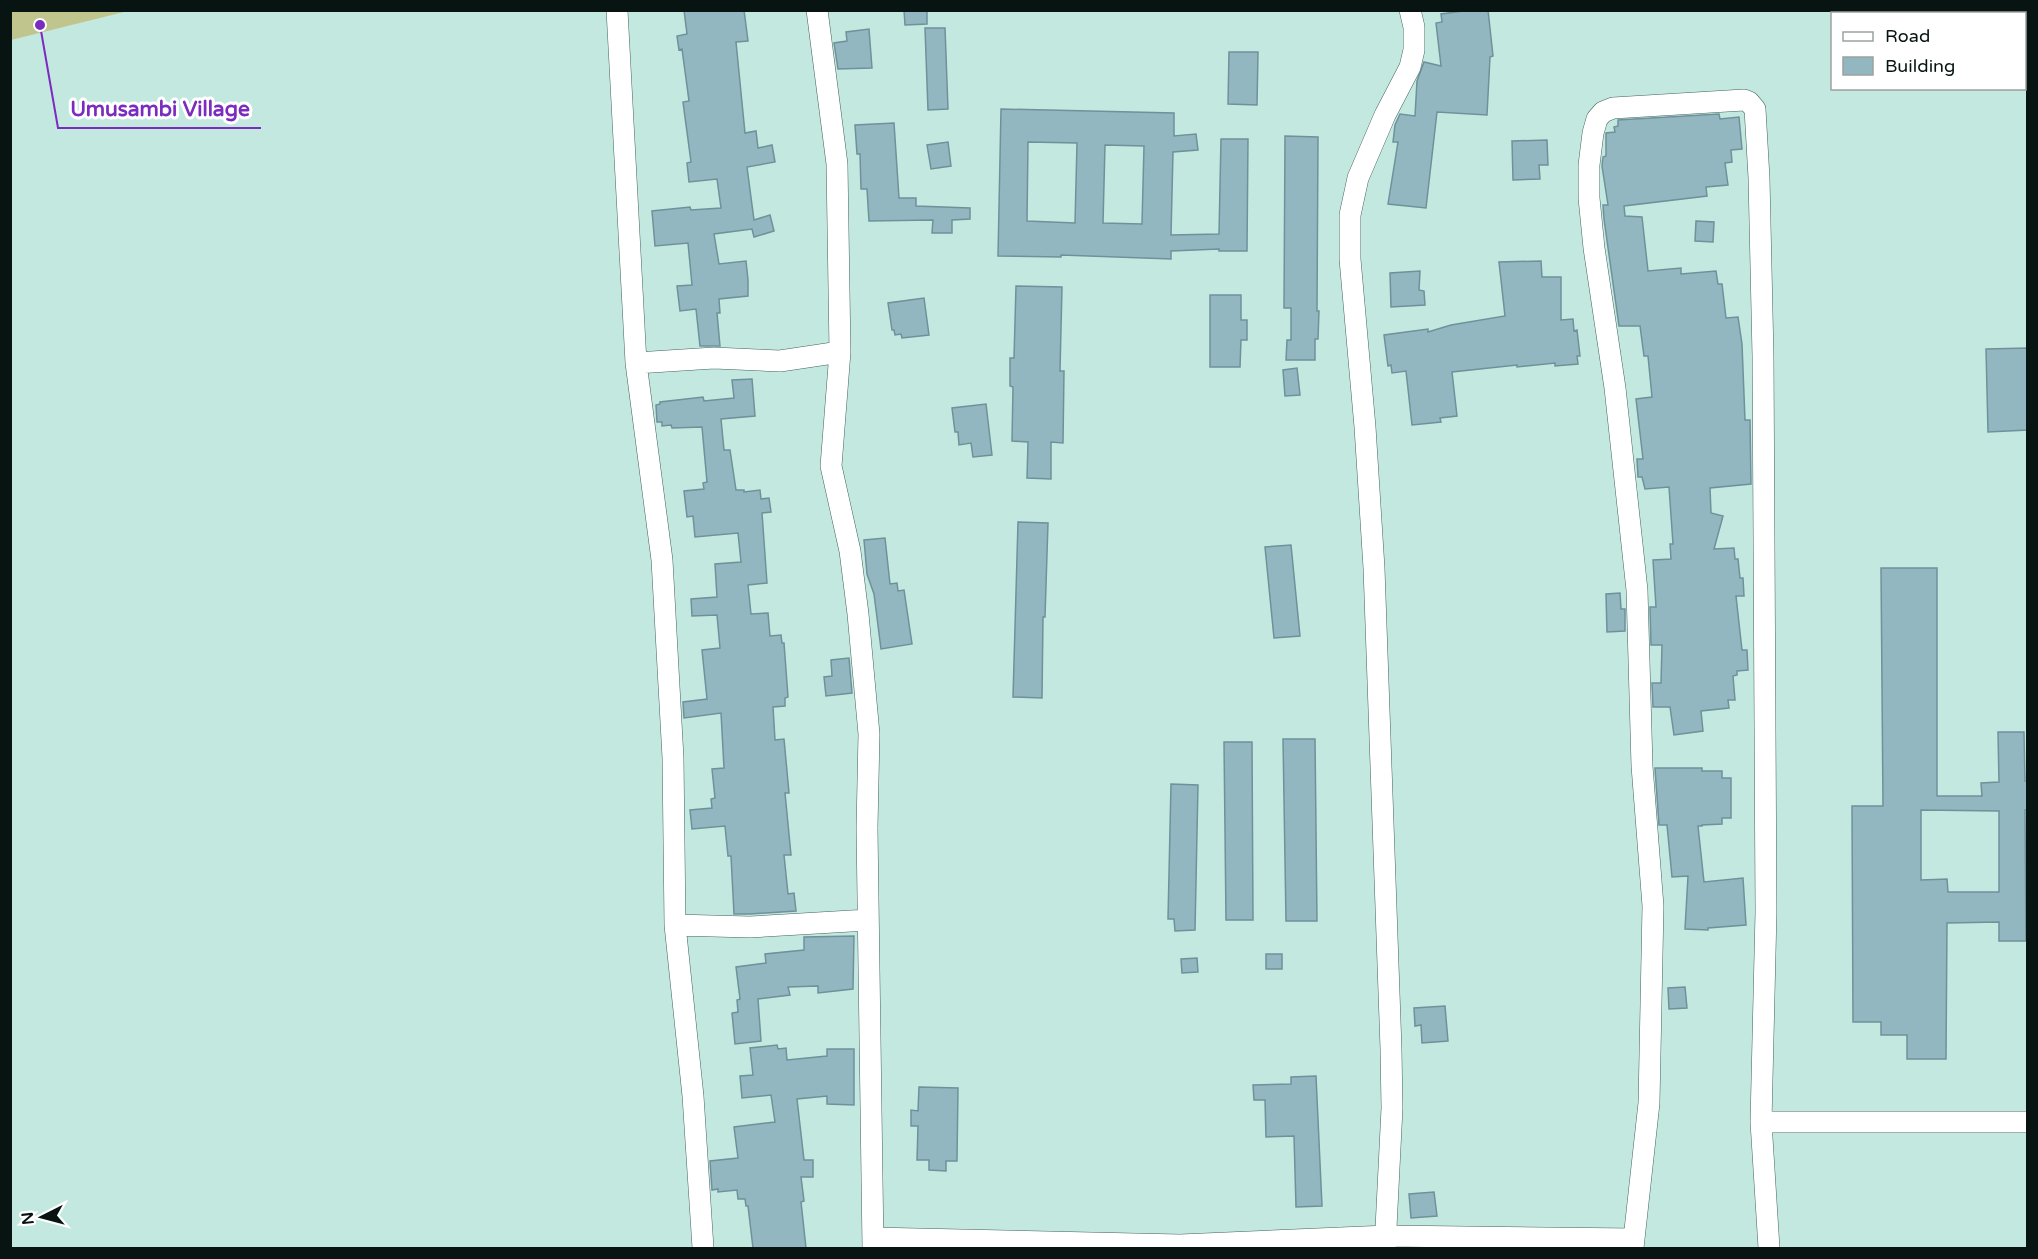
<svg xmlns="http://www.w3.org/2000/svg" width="2038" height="1259" viewBox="0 0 2038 1259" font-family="'Varela Round',sans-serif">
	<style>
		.green { fill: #c0c58d }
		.building { fill: #93b7c0; stroke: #6f919a; stroke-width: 1.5; fill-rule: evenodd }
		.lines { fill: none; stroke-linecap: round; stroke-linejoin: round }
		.street-casing { stroke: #42635d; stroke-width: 22 }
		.street { stroke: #fff; stroke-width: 21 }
		.leader { fill: none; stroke: #7b2cbf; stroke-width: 2 }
		.callout-dot { fill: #7b2cbf; stroke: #fff; stroke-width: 2 }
		.callout-label { font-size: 21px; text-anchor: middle; font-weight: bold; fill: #7b2cbf; stroke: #fff; stroke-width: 6; stroke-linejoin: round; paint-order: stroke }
	</style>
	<rect width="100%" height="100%" fill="#c3e8e0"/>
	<path class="green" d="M11,10H128V11L11,40Z"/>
	<path class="building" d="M684,10H744L748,41L736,42L745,133L756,131L758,148L772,145L775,162L747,167L754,220L770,215L774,231L754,237L752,229L714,234L719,264L746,261L748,280V296L719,299L720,313H717L720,346H700L696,309L680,311L677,286L692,285L688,243L655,246L652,211L690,207L691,210L721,208L717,179L689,182L687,163L691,162L683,102L689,101L682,49L679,50L677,36L687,34Z
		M904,10H927V24L905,25Z
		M1471,10H1488L1493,56L1490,57L1487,115L1437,112L1426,208L1388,204L1398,142H1393L1395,125L1400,114L1415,116L1417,81L1424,62L1441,66L1436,23L1442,22L1441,14Z
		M925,28H945L948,109L928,110Z
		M869,29L872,68L838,69L834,43L847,41L846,32Z
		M1229,52H1258L1257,105L1228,104Z
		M1001,109L1174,113V136L1196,134L1198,150L1173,152L1171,235L1219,234L1221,139H1248L1247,251H1219V249L1171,251V259L1061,255V257L998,256ZM1028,142L1077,143L1075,223L1027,221ZM1105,145L1144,146L1142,224L1103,223Z
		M1719,114L1720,119L1739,117L1742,149L1731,150L1732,162L1725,163L1728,185L1706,187L1707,196L1624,206L1625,216L1642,217L1648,271L1681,268V274L1716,271L1718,284H1722L1726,318L1738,317L1742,344L1745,420H1750L1751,484L1710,488L1711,513L1723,516L1714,549L1734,548L1735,559H1738L1740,578H1743L1744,596H1736L1742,650H1747L1748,670L1737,671V675L1733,676L1735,700H1728L1729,708L1701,711L1703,731L1674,735L1670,707H1653L1652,683H1661L1662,645H1651L1650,607H1656L1653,560L1671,559L1670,544H1673L1669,487L1645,489L1642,477H1638L1637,459H1643L1636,399L1652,397L1648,356H1644L1640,326H1619L1604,219L1603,205H1608L1602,166L1603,157L1606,156V133L1615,132L1614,127L1618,126V120Z
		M894,123L899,198H916V206L970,208V219L952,220V233H932L933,220L869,221L867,189H861L860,154H857L855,125Z
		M1285,136L1318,137L1317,311H1319L1318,339H1315V360H1286L1287,340H1291V308H1284Z
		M1547,140L1548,165H1539L1540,179L1513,180L1512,141Z
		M948,142L951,166L931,169L927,145Z
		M1696,221L1714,222L1713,242L1695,241Z
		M1541,261L1542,277H1561V320L1573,319L1574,331L1577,330L1580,356H1577L1578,364L1555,366V363L1517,367V365L1452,372L1457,416L1440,418L1441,422L1412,425L1406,371L1392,373L1391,365L1388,366L1384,335L1428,329V332L1451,325L1505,316L1499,262Z
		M1420,271L1419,290L1424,291L1425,305L1391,307L1390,273Z
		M1016,286L1062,287L1060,371H1064L1063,443L1051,442V479L1027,478L1028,442L1012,441L1013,387L1010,386V358H1014Z
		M1210,295H1241V320H1247V340H1241L1240,367H1210Z
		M924,298L929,335L902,338L901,334L895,335L894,330H892L888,303Z
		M2028,348V430L1988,432L1986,349Z
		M1297,368L1300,395L1285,396L1283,370Z
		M752,379L755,416L721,419L724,450H730L736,490H744V492L760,490L761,499L769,498L771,512L762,513L767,583L748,585L751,614L768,613L770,636L781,635L782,643H784L788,697L785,698V706L773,707L775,740L784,739L789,793H785L791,855H784L788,894L794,893L796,911L750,914H734L731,856H728L725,826L692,829L690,810L712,808L711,799L715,798L712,769L724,768L721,713L684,718L683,702L707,699L702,650L720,648L717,615L692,616L691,599L717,597L715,564L741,562L738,533L695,537L693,516L687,517L684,491L704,489L703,483L707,482L702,427L672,428L671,425L662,426V422H657L656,405L660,404V402L703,397L704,401L734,398L732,380Z
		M986,404L992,455L973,457L971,443L959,445L958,432H955L952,408Z
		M1018,522L1048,523L1045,617H1043L1042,698L1013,697Z
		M885,538L890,584L897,583L898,591L904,590L912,644L881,649L874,594L867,574L864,540Z
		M1291,545L1300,636L1274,638L1265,547Z
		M1881,568H1937V796H1982L1981,783L1999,782L1998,732H2024L2025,781H2028V810H2025L2026,941H1999V922L1947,923L1946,1059H1907V1035H1881V1022H1853L1852,806H1883ZM1921,810L1999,811V892H1948L1947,879L1921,880Z
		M1620,593L1621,609H1625V631L1607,632L1606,594Z
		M849,658L852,693L826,696L824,677L832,676L831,660Z
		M1283,739H1315L1317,921H1286Z
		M1224,742H1252L1253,920H1226Z
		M1655,768H1702V771H1722V778H1731V818H1722V824L1702,825V826H1698L1704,882L1743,878L1746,925L1708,928V930L1685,929L1688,876L1672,877L1667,825H1659Z
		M1171,784L1198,785L1195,930L1175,931L1174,919H1168Z
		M854,936L853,989L818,993V986L788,987L790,995L758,999L761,1041L735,1044L732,1013L738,1012L737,1000L740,999L736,967L766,963L765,954L804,950V937Z
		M1266,954H1282V969H1266Z
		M1197,958L1198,972L1182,973L1181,959Z
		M1685,987L1687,1008L1669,1009L1668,988Z
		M1445,1006L1448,1041L1422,1043L1421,1025L1415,1026L1414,1008Z
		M777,1045L778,1049L786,1048L787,1060L827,1056V1049H854V1105L827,1104V1096L797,1099L804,1160H813V1177H801L804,1201L801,1202L806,1248H753L748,1206H746L745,1199H738L737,1190L718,1192V1189L712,1190L710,1161L738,1158L734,1127L775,1122L771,1095L742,1098L740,1076L753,1075L750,1048Z
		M1316,1076L1322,1206L1296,1207L1294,1136L1266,1137L1265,1100H1254L1253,1085L1291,1084V1077Z
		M919,1087L958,1088L957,1161H946V1171L929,1170V1160H917L918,1126H911V1110L918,1111Z
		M1434,1192L1437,1216L1411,1218L1409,1194Z"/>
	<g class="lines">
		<defs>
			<path id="street" d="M617,10L636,363L662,560L673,758L675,925L693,1096L703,1248
				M817,10L837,164L840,352L831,466L850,551L858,614L869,734L867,828L873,1248
				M636,363L714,358L780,361L840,352
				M675,925L750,927L868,920
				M1761,1122H2028
				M873,1238L1180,1245L1387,1236L1634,1239
				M1385,1248L1392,1108L1391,1049L1374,568L1365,427L1350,259V215L1358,178L1385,115L1410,67L1414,50V27L1410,10
				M1633,1248L1649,1103L1653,906L1642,766L1637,590L1615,388L1594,248L1589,198V165L1593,133L1597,119L1603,112L1613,108L1744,100L1749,102L1755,109L1759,178L1763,356L1766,912L1761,1122L1769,1248"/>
		</defs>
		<use href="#street" class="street-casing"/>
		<use href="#street" class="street"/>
	</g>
	<path class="leader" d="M40 25L58 128H261"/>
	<circle class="callout-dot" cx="40" cy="25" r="6"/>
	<g class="callout-label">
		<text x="160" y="116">Umusambi Village</text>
	</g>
	<rect width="2038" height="1259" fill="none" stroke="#071412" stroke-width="24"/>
	<rect x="1831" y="12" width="195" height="78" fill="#ffffff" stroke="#9ca1a0" stroke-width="1.5"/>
	<rect x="1843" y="32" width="30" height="9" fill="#ffffff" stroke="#9ca1a0" stroke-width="1.5"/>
	<text x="1885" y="42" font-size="18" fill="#071412">Road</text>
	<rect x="1843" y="57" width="30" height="18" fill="#93b7c0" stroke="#9ca1a0" stroke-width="1.5"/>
	<text x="1885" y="72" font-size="18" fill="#071412">Building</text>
	<g transform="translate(42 1217) rotate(264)" stroke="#ffffff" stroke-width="4.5" paint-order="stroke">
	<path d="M0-4.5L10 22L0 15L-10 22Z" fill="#071412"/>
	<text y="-9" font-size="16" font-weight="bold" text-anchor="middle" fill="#071412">N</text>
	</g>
</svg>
